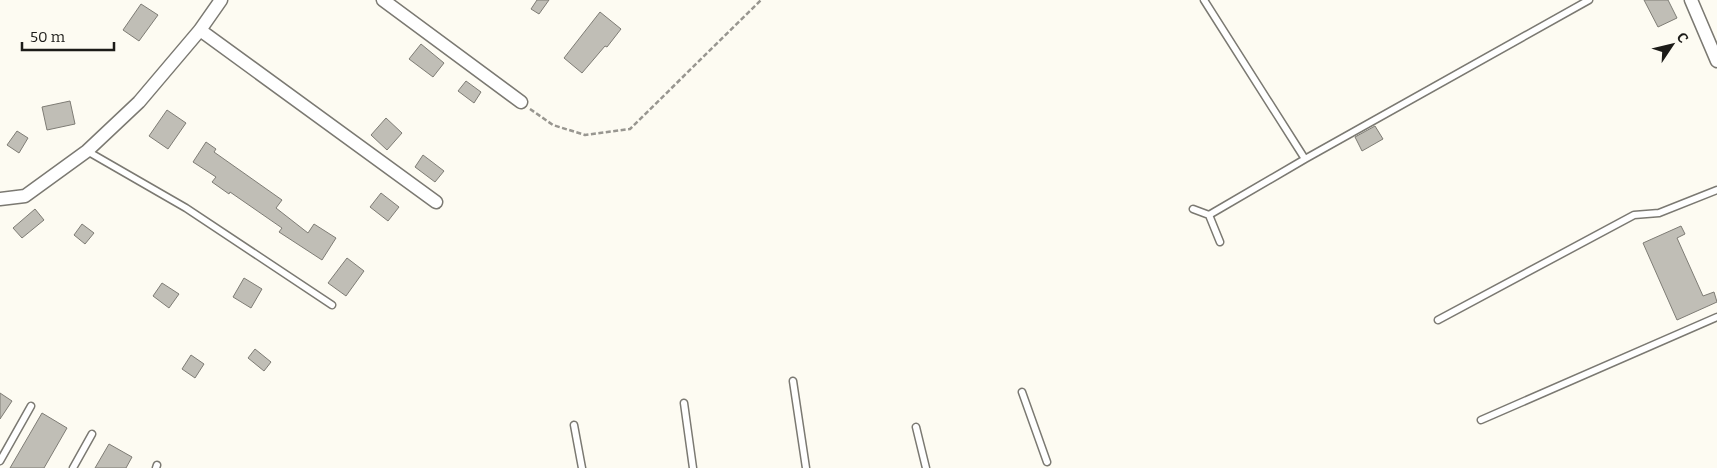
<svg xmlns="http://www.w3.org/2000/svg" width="1717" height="468" viewBox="0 0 1717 468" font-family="Bitter,serif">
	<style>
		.building { fill: #c0beb6; stroke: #7e7c75 }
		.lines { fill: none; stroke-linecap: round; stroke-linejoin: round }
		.service-casing { stroke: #7b7972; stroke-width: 9 }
		.minor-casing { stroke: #7b7972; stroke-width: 15 }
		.path { stroke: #989690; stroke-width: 2.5; stroke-dasharray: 5 2.5; stroke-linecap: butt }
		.service { stroke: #fff; stroke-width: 6 }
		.minor { stroke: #fff; stroke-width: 12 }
	</style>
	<rect width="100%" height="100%" fill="#fdfbf2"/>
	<path class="building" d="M537,0H549L539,14L531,9Z
		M1644,0H1668L1677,18L1658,27Z
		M141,4L158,15L139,41L123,30Z
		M600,12L621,29L607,47L605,46L582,73L564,58Z
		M421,44L444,63L433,77L409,59Z
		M466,81L481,92L474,103L458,91Z
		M70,101L75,124L47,130L42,107Z
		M167,110L186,123L168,149L149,136Z
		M386,118L402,133L387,150L371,135Z
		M1375,126L1383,139L1362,151L1355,137Z
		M17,131L28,138L19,153L7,145Z
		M206,142L216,149L214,152L282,200L276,208L308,233L314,224L336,238L322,260L279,232L282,228L230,192L229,194L212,182L216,177L193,162Z
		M423,155L444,171L435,182L415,167Z
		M381,193L399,207L388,221L370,207Z
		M35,209L44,220L22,238L13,228Z
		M82,224L94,233L85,244L74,235Z
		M1681,226L1685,234L1677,238L1703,296L1714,292L1717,302L1677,320L1643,243Z
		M347,258L364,271L346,296L328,283Z
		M244,278L262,289L251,308L233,297Z
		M162,283L179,294L169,308L153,296Z
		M255,349L271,362L264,371L248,358Z
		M191,355L204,364L195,378L182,369Z
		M0,393L12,401L0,419Z
		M42,413L67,428L44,468H10Z
		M109,444L132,457L126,468H95Z"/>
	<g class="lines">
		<defs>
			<path id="service" d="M1204,0L1305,159L1589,0
				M87,151L186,208L332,305
				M1193,209L1209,215L1220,242
				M1209,215L1305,159
				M1438,320L1634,215L1659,213L1717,190
				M793,381L806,468
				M1022,392L1047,462
				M684,403L693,468
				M1481,420L1717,317
				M574,425L582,468
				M916,427L926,468
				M0,461L31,406
				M73,468L92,434
				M156,468L157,465"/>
			<path id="minor" d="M383,0L521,102
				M1691,0L1717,61
				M200,30L436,202
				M0,199L25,196L87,151L139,102L200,30L221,0"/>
		</defs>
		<use href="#service" class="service-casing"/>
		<use href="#minor" class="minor-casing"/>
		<path class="path" d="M530,109L553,125L585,135L630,129L761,0"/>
		<use href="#service" class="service"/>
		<use href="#minor" class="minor"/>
	</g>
	<g transform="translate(1672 45) rotate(55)" stroke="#fdfbf2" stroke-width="4" paint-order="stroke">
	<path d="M0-4L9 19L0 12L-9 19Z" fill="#1c1b18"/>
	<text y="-8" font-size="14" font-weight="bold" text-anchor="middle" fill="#1c1b18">С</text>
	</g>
	<path d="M22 42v8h92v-8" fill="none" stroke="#1c1b18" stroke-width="2.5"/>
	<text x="30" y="42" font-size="15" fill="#1c1b18" stroke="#fdfbf2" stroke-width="4" paint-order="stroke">50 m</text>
</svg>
